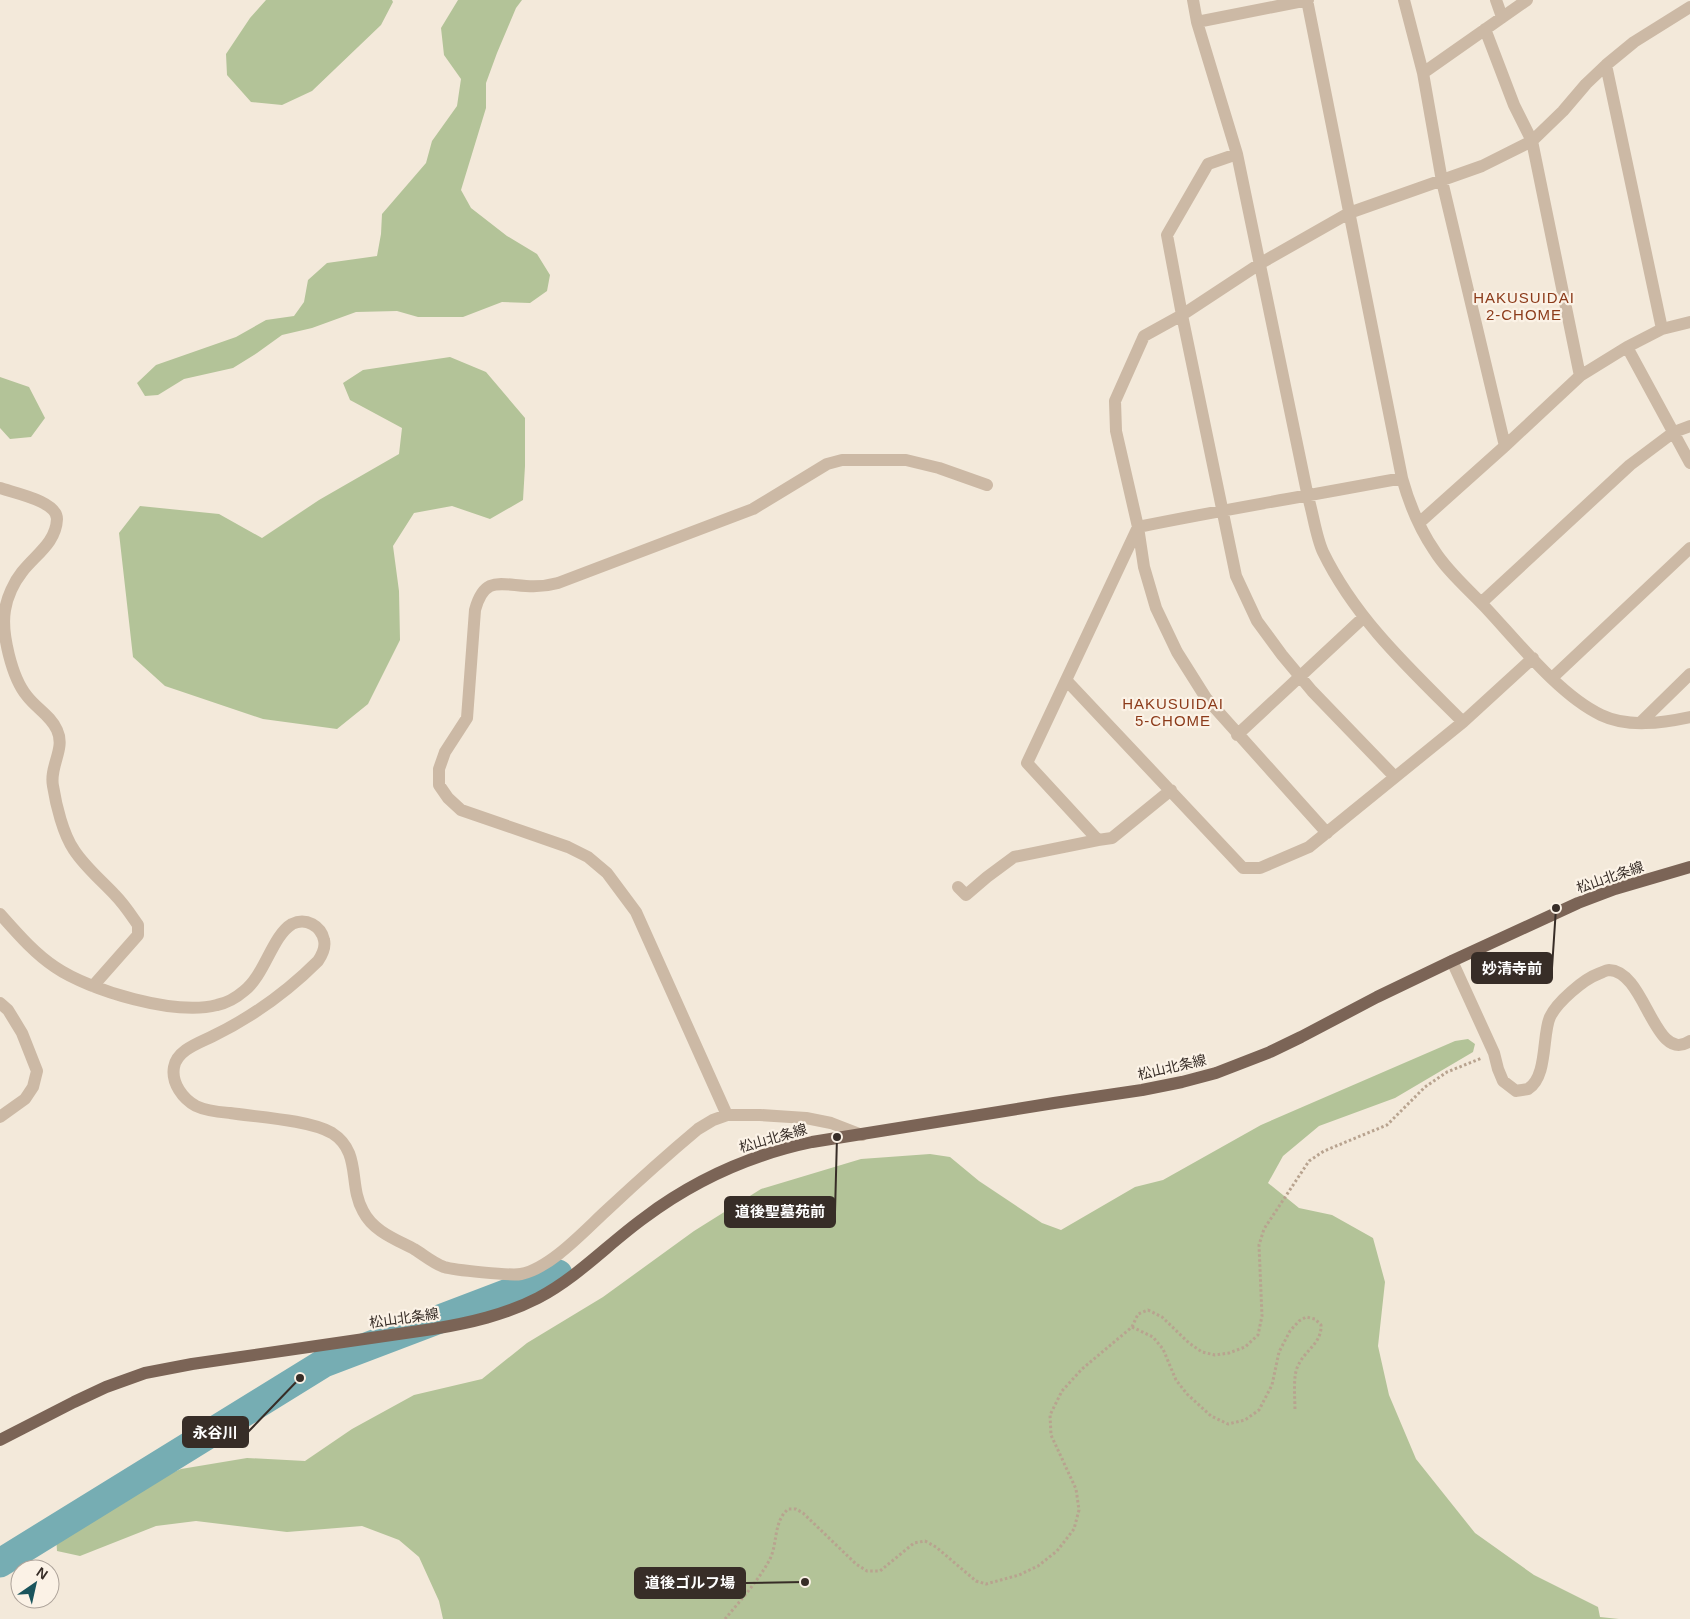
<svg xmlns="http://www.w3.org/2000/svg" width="1690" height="1619" viewBox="0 0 1690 1619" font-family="Helvetica,'Noto Sans JP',sans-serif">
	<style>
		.green { fill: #b3c398 }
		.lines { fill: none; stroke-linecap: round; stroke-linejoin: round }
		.river { stroke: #76adb3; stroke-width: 29 }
		.path { stroke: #b8a38f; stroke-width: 3; stroke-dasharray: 2.5 2.5; stroke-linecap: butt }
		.minor { stroke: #ccb9a5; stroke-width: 12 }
		.major { stroke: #7b6456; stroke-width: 12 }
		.labels { text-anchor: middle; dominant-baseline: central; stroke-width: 4.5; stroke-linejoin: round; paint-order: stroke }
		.street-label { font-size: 14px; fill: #372d27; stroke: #fbf2e6 }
		.neighbourhood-label { font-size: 15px; letter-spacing: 1px; fill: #8c3b1a; stroke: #fbf2e6 }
		.leader { fill: none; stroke: #372d27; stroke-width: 2 }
		.callout-dot { fill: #372d27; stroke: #fbf2e6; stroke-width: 2 }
		.callout { fill: #372d27; stroke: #372d27; stroke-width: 2 }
		.callout-label { font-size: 15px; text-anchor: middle; font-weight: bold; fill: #fff }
	</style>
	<rect width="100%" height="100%" fill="#f3e9da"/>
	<path class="green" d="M266,0H392L393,2L381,25L312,91L282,105L251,102L227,75L226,54L250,18Z
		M458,0H522L516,8L497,53L486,83V108L461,190L471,208L507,236L537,254L550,275L547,291L530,303L502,302L463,317H418L397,311L356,312L312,328L282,335L257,353L233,368L184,379L158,395L145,396L137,383L156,365L236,337L266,320L294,316L304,302L308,280L327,263L377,256L381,234L382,214L426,163L432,141L457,106L461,79L444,55L441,28Z
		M450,357L486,372L525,418V466L523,500L490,519L452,506L414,513L393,546L399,591L400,640L368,704L337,729L263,719L165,686L133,657L119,533L140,506L219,514L262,538L319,500L399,454L402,428L350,400L343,383L363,370Z
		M0,377L29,387L45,418L31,437L10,439L0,428Z
		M1468,1039L1475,1044L1473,1052L1395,1098L1319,1126L1283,1156L1268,1183L1299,1208L1332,1215L1373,1238L1385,1282L1378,1346L1389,1395L1416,1459L1475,1533L1534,1575L1598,1607L1600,1617L1619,1619H443L439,1601L419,1557L399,1540L362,1526L287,1532L196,1521L156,1526L80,1556L57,1551L56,1535L145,1484L181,1469L247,1458L305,1461L352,1429L414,1395L482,1379L527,1343L603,1297L694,1231L761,1189L861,1159L930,1154L950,1157L979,1181L1042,1223L1061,1230L1135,1187L1163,1180L1261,1125L1455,1041Z"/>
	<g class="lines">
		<path class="river" d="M0,1563L324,1363L558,1274"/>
		<path class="path" d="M1132,1327L1153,1337L1163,1349L1176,1380L1187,1394L1211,1416L1228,1424L1245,1420L1259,1410L1272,1385L1279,1352L1290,1331L1299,1321L1306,1317L1315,1319L1321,1325C1322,1344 1304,1350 1297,1368C1293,1378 1295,1399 1295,1411
			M725,1619C740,1601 759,1580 770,1559C778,1542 773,1523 788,1509H796L803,1513L856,1564L867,1571H880L914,1543L925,1541L936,1547L976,1581L986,1584L1019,1575L1038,1566L1057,1551L1074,1529L1079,1510L1076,1489L1051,1435L1050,1415L1062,1391L1082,1369L1132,1327L1138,1314L1148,1310L1162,1317L1189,1343L1202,1352L1215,1355L1229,1353L1245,1347L1258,1335L1262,1316L1259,1245L1264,1229L1309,1161L1324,1151L1387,1125L1425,1087L1447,1072L1482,1058"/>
		<path class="minor" d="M1193,0L1197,22L1237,154L1308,497C1313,513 1316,537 1323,552C1356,620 1411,670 1463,722
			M1307,0L1402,478C1409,503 1419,528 1434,550C1447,571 1468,589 1485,607C1517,641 1559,695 1601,715C1628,728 1662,723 1690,717
			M1404,0L1423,73L1442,181L1505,446
			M1496,0L1502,17
			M1197,22L1308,0
			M1485,29L1514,105L1532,141L1580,376
			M1606,65L1662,329
			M1423,73L1527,0
			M1237,154L1208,164L1167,235L1182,315L1236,576L1257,621L1282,655L1312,691L1395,777
			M1627,347L1690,463
			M0,488C14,493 57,501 57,519C56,543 35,555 22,572C14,582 7,597 5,610C1,633 12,678 27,696C36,708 51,716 57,730C66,749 49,766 53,786C56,805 63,834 74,850C85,867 102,881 115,895C124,904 131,915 138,925V935L93,986
			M1419,523L1505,446L1580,376L1627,347L1662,329L1690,322
			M1138,527L1027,763L1098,840L1112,838L1171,790
			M1138,527C1226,509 1314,495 1402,478
			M1481,603L1630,465L1674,432L1690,426
			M1552,678L1690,548
			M1067,681L1243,868H1260L1309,847L1463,722L1533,658
			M1641,722L1690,674
			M1237,735L1364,617
			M1327,833L1206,698L1177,652L1156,608L1144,567L1138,527L1116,431L1115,401L1144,336L1182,315L1261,263L1349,213L1482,166L1532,141L1563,111L1586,84L1606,65L1634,42L1690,7
			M958,887L966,895L987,877L1014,857L1098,840
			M0,914C17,933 34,953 55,967C90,991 176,1016 217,1005C227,1003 237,997 244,991C265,975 272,936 292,924C306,917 321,926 324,940C326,948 322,955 318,961C288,991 252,1017 213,1036C199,1043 177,1050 174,1067C171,1083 183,1099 196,1106C206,1111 219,1112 230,1113C257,1117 310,1120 332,1133C362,1152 348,1185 363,1211C373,1231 395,1239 414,1249C424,1255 433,1263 444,1267C454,1270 511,1276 521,1274C551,1268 586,1229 607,1210C637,1182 667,1155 698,1129L713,1120L727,1115H760L806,1118L831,1123L862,1135
			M1452,961L1494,1053L1498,1069L1503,1081L1516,1091C1520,1090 1525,1090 1528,1089C1548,1077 1542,1034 1550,1017C1557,1002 1584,979 1598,974C1601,973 1606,970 1609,970C1646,971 1654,1065 1690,1041
			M0,1003L8,1010L22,1033L37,1071L33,1087L25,1099L0,1117
			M727,1115L636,912L607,873L588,857L568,847L461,810L448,798L439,785V769L445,752L467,718L475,610C484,577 498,584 526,586C537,587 547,586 558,583L753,509L827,464L842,460H906L939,468L987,485"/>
		<path class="major" d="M0,1440L74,1402L106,1387L145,1373L192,1364L433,1329C469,1323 505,1315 538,1298C578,1277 608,1244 644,1218C696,1179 750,1155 812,1142L1054,1103L1142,1090L1182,1082L1216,1073L1270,1052L1301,1037L1377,997L1452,961L1578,903L1615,889L1690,867"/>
	</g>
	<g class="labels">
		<g class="street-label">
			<text transform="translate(1610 877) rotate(-19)">松山北条線</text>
			<text transform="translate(1172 1067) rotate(-13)">松山北条線</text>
			<text transform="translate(773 1138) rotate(-16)">松山北条線</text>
			<text transform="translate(404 1318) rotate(-8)">松山北条線</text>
		</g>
		<g class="neighbourhood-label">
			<text x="1524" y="297">HAKUSUIDAI<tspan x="1524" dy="17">2-CHOME</tspan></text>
			<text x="1173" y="703">HAKUSUIDAI<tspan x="1173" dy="17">5-CHOME</tspan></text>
		</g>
	</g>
	<path class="leader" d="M1556 908L1552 968M837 1137L835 1212M300 1378L248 1432M805 1582L745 1583"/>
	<g class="callout-dot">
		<circle cx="1556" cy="908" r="5"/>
		<circle cx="837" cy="1137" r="5"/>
		<circle cx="300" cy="1378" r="5"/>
		<circle cx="805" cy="1582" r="5"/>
	</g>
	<g class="callout">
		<rect x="1472" y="953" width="80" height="30" rx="5"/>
		<rect x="725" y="1197" width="110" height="30" rx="5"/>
		<rect x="183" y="1417" width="65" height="30" rx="5"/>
		<rect x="635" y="1568" width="110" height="30" rx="5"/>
	</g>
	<g class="callout-label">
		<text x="1512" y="974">妙清寺前</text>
		<text x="780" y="1217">道後聖墓苑前</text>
		<text x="215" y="1438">永谷川</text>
		<text x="690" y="1588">道後ゴルフ場</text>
	</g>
	<g transform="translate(35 1584) rotate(34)"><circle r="24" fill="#fbf2e6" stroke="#ada39a"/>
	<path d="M0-4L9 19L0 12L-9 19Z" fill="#19545c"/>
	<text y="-8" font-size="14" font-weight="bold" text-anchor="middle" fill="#372d27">N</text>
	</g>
</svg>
